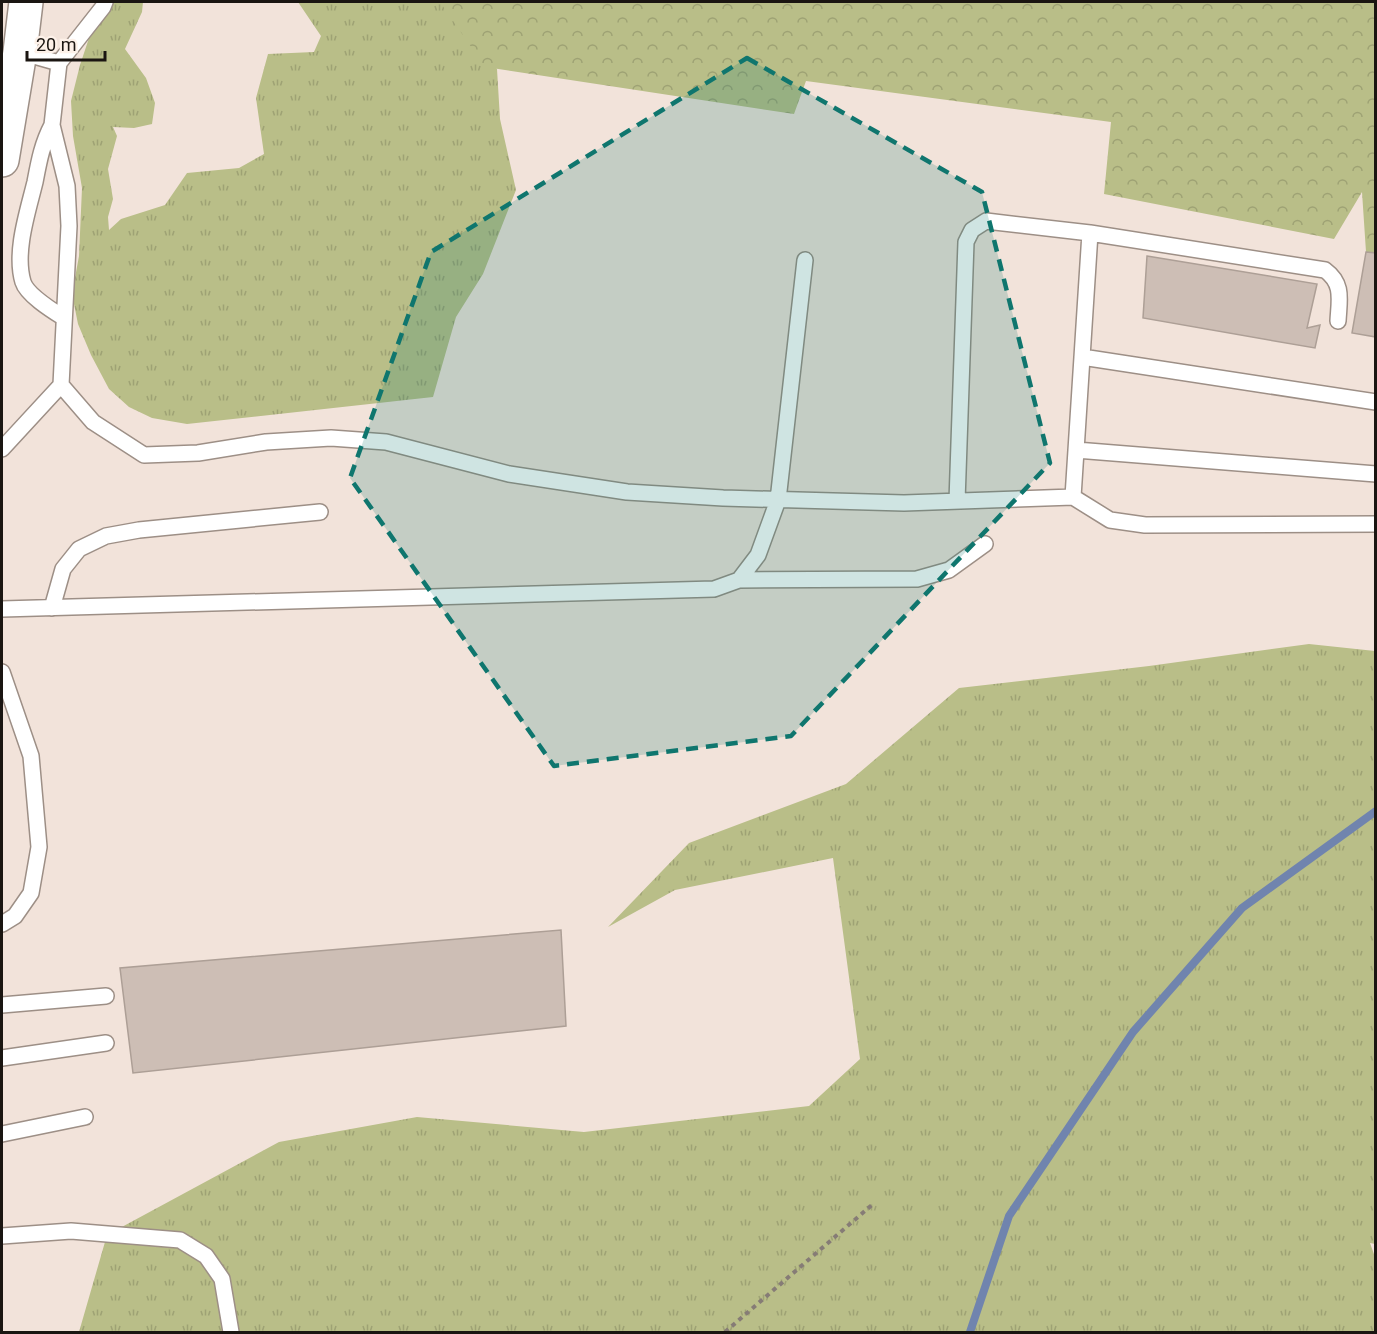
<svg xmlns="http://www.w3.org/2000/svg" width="1377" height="1334" viewBox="0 0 1377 1334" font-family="Roboto,sans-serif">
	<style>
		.grass { fill: url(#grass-tufts) }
		.forest { fill: url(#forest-crowns) }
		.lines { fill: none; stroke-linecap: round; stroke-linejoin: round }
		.stream { stroke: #7084ae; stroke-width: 8 }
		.building { fill: #cdbeb5; stroke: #ad9f96; stroke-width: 1.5 }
		.service-casing { stroke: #9d8f86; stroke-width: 18 }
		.trunk-casing { stroke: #9d8f86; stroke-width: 36 }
		.path { stroke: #867c76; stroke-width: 4; stroke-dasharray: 4.5 4.5; stroke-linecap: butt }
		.service { stroke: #fff; stroke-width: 15 }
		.trunk { stroke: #fff; stroke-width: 33 }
		.marked { fill: #0f766e; fill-opacity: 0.2; stroke: #0f766e; stroke-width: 4.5; stroke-dasharray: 12 8; stroke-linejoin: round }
	</style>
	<defs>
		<pattern id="grass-tufts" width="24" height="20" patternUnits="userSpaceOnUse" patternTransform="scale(1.5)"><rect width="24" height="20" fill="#b9be88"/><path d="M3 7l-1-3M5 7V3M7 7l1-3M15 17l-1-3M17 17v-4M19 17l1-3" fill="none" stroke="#9ea274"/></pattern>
		<pattern id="forest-crowns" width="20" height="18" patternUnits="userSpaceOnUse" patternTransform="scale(1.5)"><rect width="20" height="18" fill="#b9be88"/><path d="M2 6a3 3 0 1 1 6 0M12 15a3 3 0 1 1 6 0" fill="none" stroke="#9ea274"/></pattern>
	</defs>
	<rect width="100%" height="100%" fill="#f2e3da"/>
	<path class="grass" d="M101,2H143L142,12L125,49L146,78L155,103L152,124L134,128L113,127L117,136L108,169L113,199L108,217L109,230L121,219L165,205L187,173L239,168L264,154L256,98L268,54L314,52L321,36L298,2H444L497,69L500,119L516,190L483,274L456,317L433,397L187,424L152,418L129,407L109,389L91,355L78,324L72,294L79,256L82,188L73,136L71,101L80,65Z
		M1309,644L1375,651V1244L1370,1243L1375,1257V1332H79L107,1235L279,1142L417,1117L584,1132L809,1106L860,1059L833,858L675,890L608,927L689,843L846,784L959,688L1149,666Z"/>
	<path class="forest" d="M440,2H1375V253L1366,252L1362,192L1334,239L1104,194L1111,122L806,81L794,114L485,67Z"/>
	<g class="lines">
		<path class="stream" d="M970,1332L1009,1216L1133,1032L1242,908L1376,811"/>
	</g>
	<path class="building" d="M1366,252L1376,253V337L1352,333Z
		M1147,256L1317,284L1307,328L1320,325L1315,348L1143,318Z
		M561,930L566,1026L133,1073L120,968Z"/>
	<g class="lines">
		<defs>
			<path id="service" d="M20,52L59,63L103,7L105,2
				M59,63L52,125L67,186L69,226L61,385L93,422L144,455L198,453L266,442L331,438L386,442L509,474L627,492L723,498L904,503L1073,497L1090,233L986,221L972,230L966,242L957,501
				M52,125C42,144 39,161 35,182C28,211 14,252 23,282C27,295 53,311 64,318
				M1090,233L1325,270C1344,284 1339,300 1338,321
				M1082,357L1376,402
				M2,449L61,385
				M1076,450L1376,474
				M1073,497L1110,520L1145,525L1376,524
				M739,580L917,579L949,570L985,544
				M52,608L63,569L79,549L106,536L139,530L320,512
				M2,609L714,589L739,580L758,555L778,500L805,260
				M2,672L31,756L39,847L31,893L15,916L2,924
				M2,1005L106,996
				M2,1058L106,1043
				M2,1134L85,1117
				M2,1236L71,1231L180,1240L206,1256L222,1279L231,1332"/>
			<path id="trunk" d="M2,160L20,52L26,2"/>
		</defs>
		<use href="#service" class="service-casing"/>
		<use href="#trunk" class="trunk-casing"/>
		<path class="path" d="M725,1332L873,1204"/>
		<use href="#service" class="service"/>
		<use href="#trunk" class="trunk"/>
	</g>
	<path class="marked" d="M747,58L982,192L1050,463L791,736L554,766L350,478L431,252Z"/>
	<rect width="1377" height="1334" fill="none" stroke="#1a1511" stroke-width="6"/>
	<path d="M27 51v9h78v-9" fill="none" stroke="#1a1511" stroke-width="3"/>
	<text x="36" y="51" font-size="18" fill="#1a1511" stroke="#fdf1e9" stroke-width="4.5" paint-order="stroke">20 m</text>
</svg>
